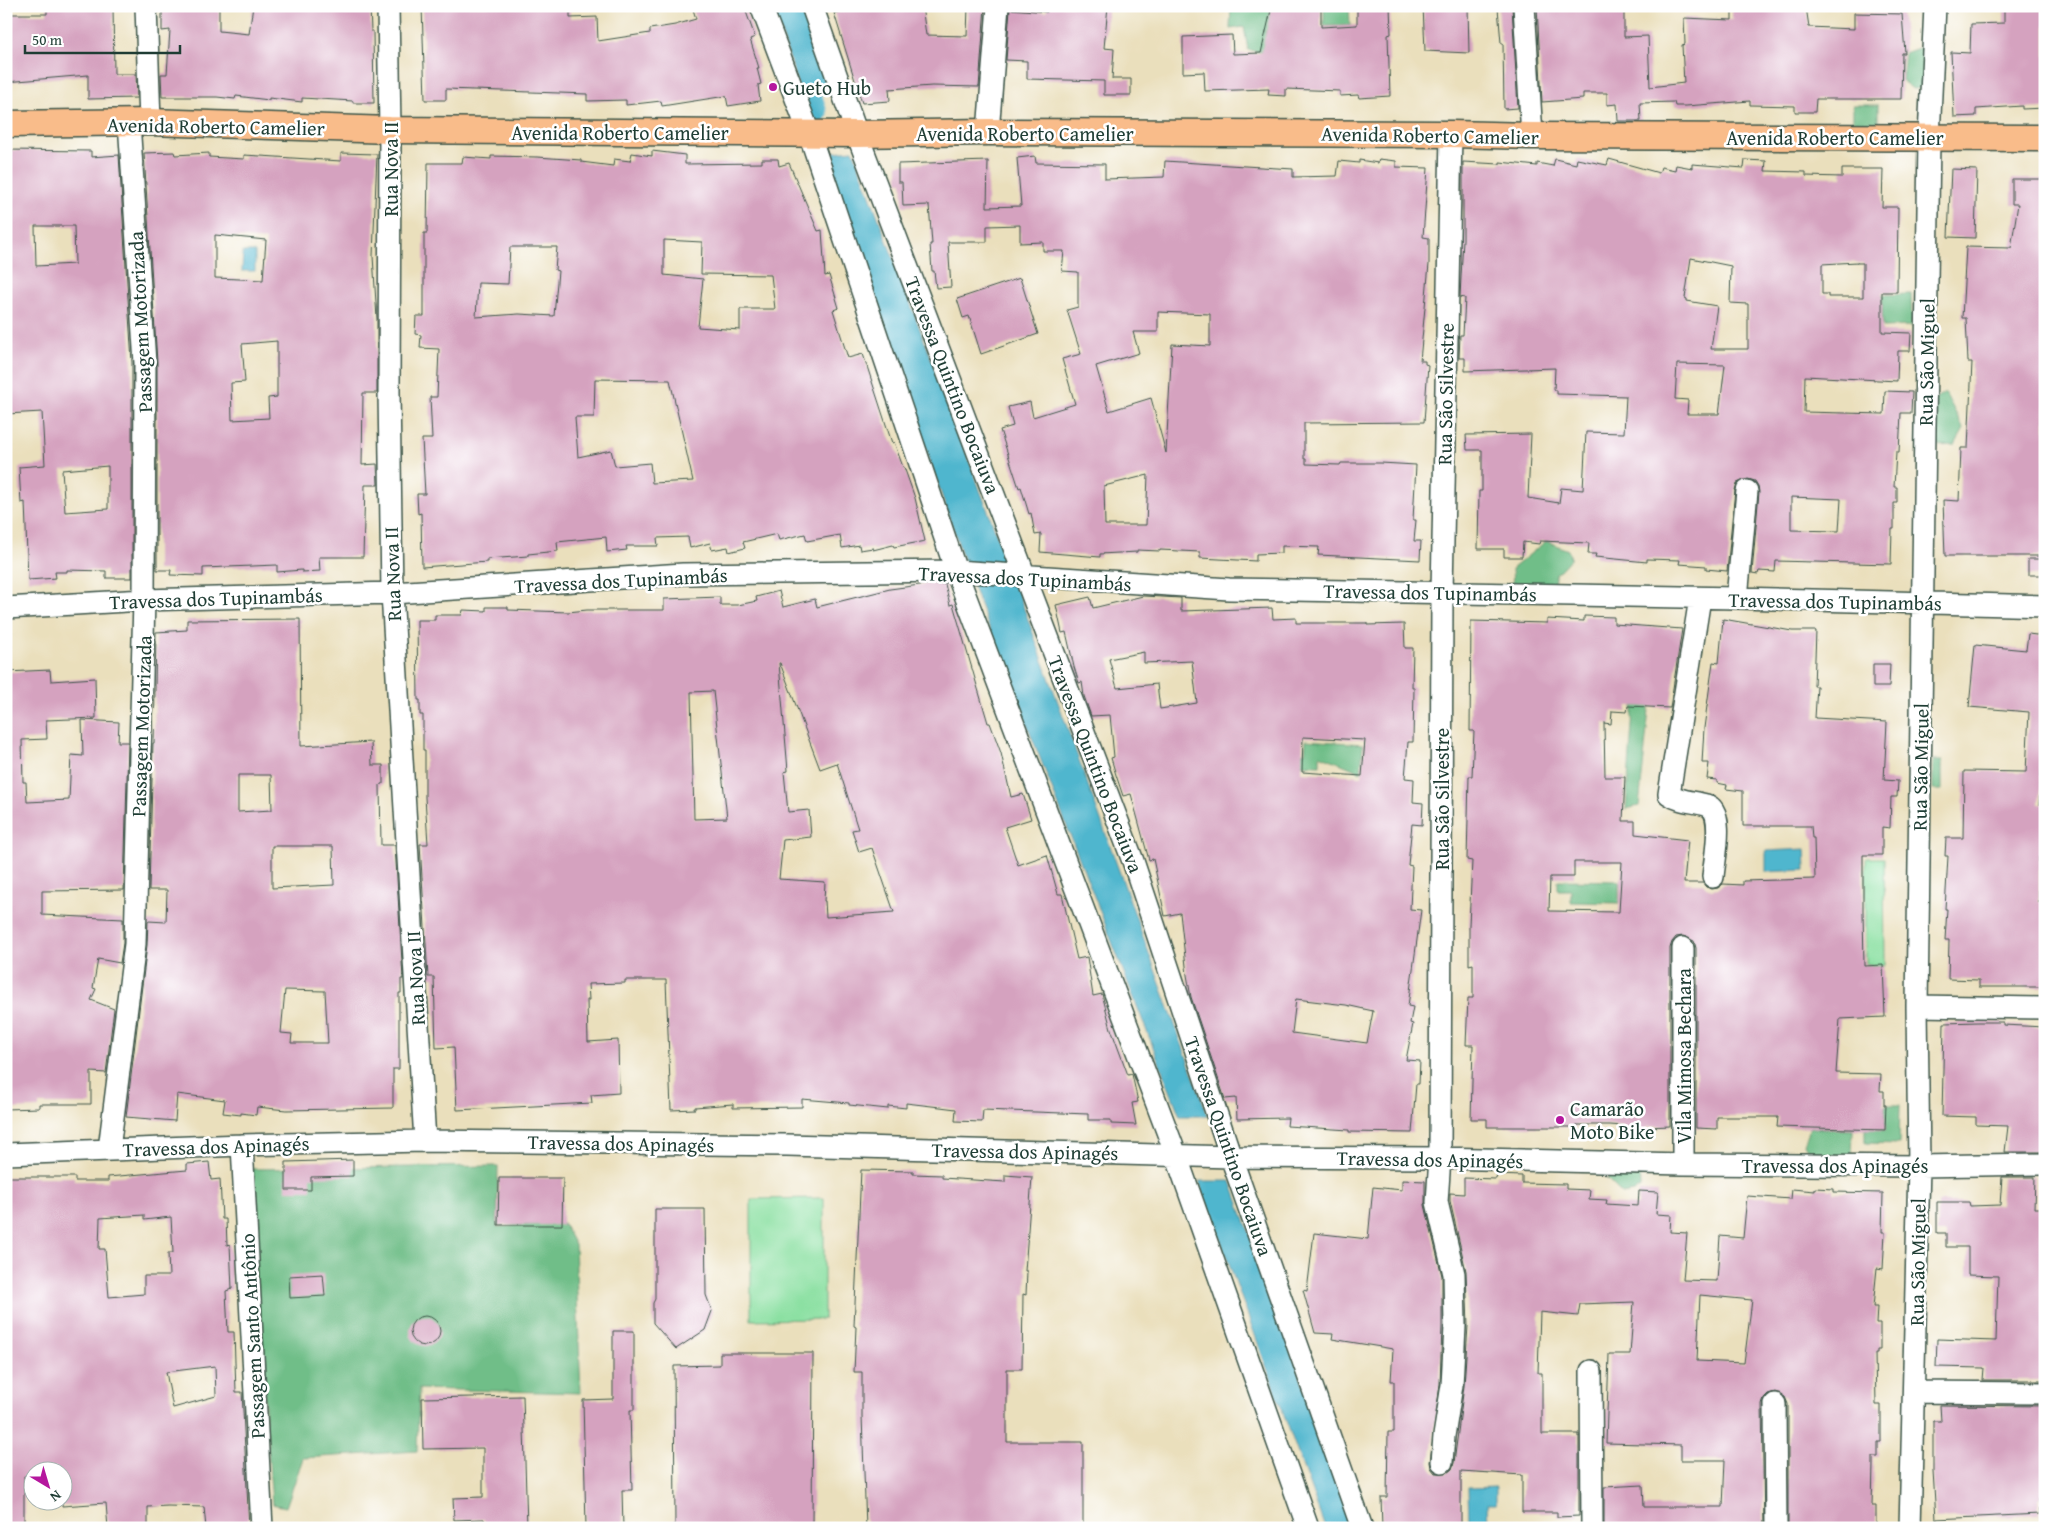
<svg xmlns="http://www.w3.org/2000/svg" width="2051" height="1534" viewBox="0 0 2051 1534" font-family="'Gentium Book Plus',serif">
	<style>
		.green { fill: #8be0a2; stroke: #558e6b }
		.forest { fill: #70be88; stroke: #487e5e }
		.water { fill: #4fb6ce; stroke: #377a81 }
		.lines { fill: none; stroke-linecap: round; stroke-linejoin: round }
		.canal { stroke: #4fb6ce; stroke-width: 21 }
		.building { fill: #d5a2bf; fill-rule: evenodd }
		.minor-casing { stroke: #3d5548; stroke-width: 24 }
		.major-casing { stroke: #3d5548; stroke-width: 29 }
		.minor { stroke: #fff; stroke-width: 21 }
		.major { stroke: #f9bc8a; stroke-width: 26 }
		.poi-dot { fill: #b5179e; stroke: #fff; stroke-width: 2 }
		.labels { text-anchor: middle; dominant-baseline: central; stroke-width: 5; stroke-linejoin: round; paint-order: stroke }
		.poi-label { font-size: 20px; fill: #1f3d34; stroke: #fff; text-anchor: start }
		.street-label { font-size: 20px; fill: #1f3d34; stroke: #fff }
	</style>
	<rect width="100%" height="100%" fill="#fff"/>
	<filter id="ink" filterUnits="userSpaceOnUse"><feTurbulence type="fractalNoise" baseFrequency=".02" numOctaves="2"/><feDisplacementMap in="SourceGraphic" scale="10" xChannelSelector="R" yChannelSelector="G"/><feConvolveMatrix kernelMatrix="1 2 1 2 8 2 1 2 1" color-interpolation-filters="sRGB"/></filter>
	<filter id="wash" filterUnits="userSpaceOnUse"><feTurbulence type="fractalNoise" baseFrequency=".0096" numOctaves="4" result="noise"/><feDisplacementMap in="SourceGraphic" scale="20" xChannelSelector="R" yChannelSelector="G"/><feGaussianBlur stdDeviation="1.12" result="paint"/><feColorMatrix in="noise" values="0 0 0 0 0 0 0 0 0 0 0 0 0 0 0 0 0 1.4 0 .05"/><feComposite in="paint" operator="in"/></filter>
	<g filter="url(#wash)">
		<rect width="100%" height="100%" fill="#eadfbc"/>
		<path class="green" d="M1866,858H1884L1885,965H1866Z
			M824,1198V1319L751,1320V1199Z"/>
		<path class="forest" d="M1231,6H1288L1286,29L1265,31L1269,53L1248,50L1244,27L1230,29Z
			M1324,6H1349L1350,26H1324Z
			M1935,42L1937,87L1913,89L1902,81L1905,53Z
			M1853,105H1878V125L1853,126Z
			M1911,294L1912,326L1883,327L1882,295Z
			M1945,393L1964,429L1955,445L1935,446L1934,400Z
			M1546,541L1568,550L1571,558L1556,574L1553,586L1513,585L1512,569Z
			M1639,628L1651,690L1639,806L1626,809Z
			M1306,740L1363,744L1361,772L1320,755V765L1288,764L1289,752L1305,753Z
			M1933,761H1942V790H1933Z
			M1558,880L1619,881V903L1571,902V890H1558Z
			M1886,1105H1900L1899,1144L1865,1143V1129L1885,1130Z
			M1810,1128L1853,1130L1852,1156L1812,1154L1804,1144Z
			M498,1166L497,1227L563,1223L575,1245L581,1393L419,1389L417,1451L303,1458L286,1507L272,1504L248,1169Z
			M1613,1167L1640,1171L1641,1187L1634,1192L1622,1194L1607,1179Z"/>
		<path class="water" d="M772,6H801L829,92L802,95Z
			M853,150L1017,589L1208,1116H1180L972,584L825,153Z
			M243,252H255V271H242Z
			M1805,849L1806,870L1766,872V851Z
			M1199,1181H1231L1354,1528H1325Z
			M1496,1487V1504H1487L1488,1523L1469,1524L1468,1488Z"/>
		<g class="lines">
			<path class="canal" d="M803,68L817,113"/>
		</g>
		<g id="blocks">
			<path class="building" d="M47,6H113L114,74H136L137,98L88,99V75L6,82V14H47Z
				M162,6L219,7V31L249,34L253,6H370L371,31H373L374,103H353V101L302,98V102L269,98V100L236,96L235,99L217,97H162L161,74H167L170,30L162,31Z
				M422,6H570V18L597,17L598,41L650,33V29L675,25L696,19L692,6H744L755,37L750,39L759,68H757L761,84L758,85L760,101L728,106L726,96L662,106L661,101L626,105V100L587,101V94L446,89V100H425Z
				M868,6H922L926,35L967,36L968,6H985L979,87L932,86L889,89L890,101L862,103L834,13Z
				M1047,6H1108L1104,48L1114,49L1112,79H1131V95H1104V81L1027,79V61L1006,60L1010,9L1047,12Z
				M1272,6H1321V27L1357,25V6H1390L1391,34L1388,35L1390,96L1359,98L1358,95L1340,96V91L1286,89V96L1268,95L1269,89L1205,91L1204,72L1183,73V37L1232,35L1233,54L1261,53Z
				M1423,6H1468L1469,53L1425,51Z
				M1537,6H1624V37L1648,36L1650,87L1684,83L1682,45L1685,44L1684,18L1732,20V8L1806,7L1809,27L1854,29V13L1902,14L1905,53H1902L1901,99H1816L1815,112H1795V106L1750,105V101L1686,106H1675L1674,102L1640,103L1641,121H1618L1617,104L1607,105V93H1583V99L1542,102Z
				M1512,7L1518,108L1504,109L1503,43H1501L1498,8Z
				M2004,9L2045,10V108L2022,109V106L1976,109V116L1954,117L1951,52L1970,53L1971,24L2004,23Z
				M6,150L91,151V157L119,155L132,363V578H106V571L67,570V572H55L56,578L28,580L25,502L21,503L19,467L45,465L42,412L6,414ZM35,226H74L75,264L36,266ZM108,466V509L65,512L62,470Z
				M652,151L685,155V164L762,163V159H778L779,166L789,163L818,231L822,230L825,276L829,275L839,308L833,310L848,358L863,354L892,443L894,442L903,467H904L915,498L925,541L894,547L893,545L873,550V548L860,550L859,545L842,548L840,535L807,541L805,534L779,540L777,534L743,542L745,548L729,552L728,547L712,550L710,543L690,548L688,537L657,538L658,546H626L627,550L607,552L606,537L557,542L558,551L528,554V556L487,559V562L422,567L421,513L418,514L417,494H425L422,439H432L430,397H437L439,349L420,348L421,335L415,334L416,316H424V233H427L428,163H462L463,157L491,159V156L537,157L581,160V162L613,166L614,159L630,161L632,153L652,156ZM664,240L702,242L701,274L771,275L775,309H740V330L698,327L703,279L664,275ZM510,247H557L555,270L558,271L554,316L519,314L476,317L478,283L508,284ZM595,379L670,380L693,481L652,483L650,463L615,466L611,450L578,457L575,417H594Z
				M174,152L175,155L209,153V157L244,159V155L341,161V153L377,154L373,256L377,319V393H363L362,465L377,464L378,485H365L363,557H319L320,571L302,572V570L277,572V565L203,568V576L170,575L171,570H157V362L144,153ZM215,235L266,240L263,280L215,278ZM277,341V397L268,398L269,418L232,420L231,383L245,382L242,344Z
				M1035,156L1036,163L1105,164V179L1164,177L1165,161L1293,169V177L1337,176L1339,161L1359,163V160L1378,163L1379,159L1396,161V167L1428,168L1423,237L1429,238V264L1420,361H1425V364L1428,365L1424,422L1304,423V459H1306V464L1340,465L1341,463H1381L1416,465L1413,520H1416L1414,541H1421L1420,560L1318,555L1319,547L1282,546V553L1256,554V561L1200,558V552L1160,550V551L1137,550V552L1100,554V557L1040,552L1041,534L1035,535L1031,513L1029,514L1021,487L1019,488L1000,430L1013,426L1008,407L1030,402L1033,417L1075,404L1062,359L1081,354L1067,310L1078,307V272L1062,271L1064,251H1043V242L1020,243V225L987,226V242H948L951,287L936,288L934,271H932L930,244H932L929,205L903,206L902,182H898V164L988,161L987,207L1021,206L1017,158ZM1158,312L1210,314V346L1172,344L1166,453L1151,398L1109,411L1096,366L1139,353L1133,332H1158ZM1148,475L1146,525H1105L1104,486Z
				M1555,159L1576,164L1577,159L1607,165L1609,159L1659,173L1661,167L1675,170L1676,165L1692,168V164L1744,168L1745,160L1766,161L1765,171L1806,172V176L1842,177V169H1883L1882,207H1898L1897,292H1882V332L1911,333L1910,351H1898L1897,381L1805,376L1804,412L1884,414L1885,391L1912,392L1911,413H1901L1899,452H1896L1894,487H1897V503H1894V529H1892L1891,564L1776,561L1775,572L1759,571L1758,574L1752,573L1759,492L1758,486L1755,481L1748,479L1737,483L1735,490L1727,571L1706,569V566L1679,564L1680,560L1647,559V562L1595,557L1596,554H1588L1589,543L1540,541L1539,544L1523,542L1522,557H1504V549H1478L1479,491H1482V450H1467L1466,435L1531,434L1528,498L1559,503L1561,488L1583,490L1586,432L1624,433L1626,396L1557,394V390H1554L1555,368L1465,371V358H1459L1460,335H1463L1465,298L1460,297L1463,239V162L1500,164V162L1537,166V163L1553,166ZM1691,258L1731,266L1730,303L1748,304V349H1711L1717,306L1687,301V299L1685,298ZM1857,262V263H1863V297H1828V294H1822V264ZM1677,364L1725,365L1719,414H1687L1688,400L1675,399ZM1791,497L1841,499L1839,531L1791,530Z
				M1951,169L1977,170L1975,238L1948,237Z
				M2012,179H2045V518L2043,556H1945L1943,500L1959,501L1961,448H1968L1972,362H1968L1966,318H1962L1966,247L2011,248L2018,204H2012Z
				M1020,278L1038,334L981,354L969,316L963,318L957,299Z
				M2028,559H2045V575H2028Z
				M927,584H945L950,605L953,604L988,723H990L1001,753L1011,797L1023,794L1031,819L1005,827L1018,865L1047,855L1058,894H1062L1077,959L1087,957L1093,996L1102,994L1111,1029L1128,1075L1132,1074L1138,1102L1132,1103L1136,1125L1111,1124V1120H1088V1114L983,1110L982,1122L955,1121L956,1109L940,1107L906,1103V1108L888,1106V1109L849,1105V1103L802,1099V1107L733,1108V1104L695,1107V1109L671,1110L666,980H625V983L588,984L589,1000H587L588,1042L618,1040L619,1093L591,1095L592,1103L457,1110L454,1047L436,1048L434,977H428L420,844H428L425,797V750H423V715H420V700H418L417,620H435V615H462L463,610L486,611V607H508V610L568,612L587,610H664V599L720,597V605H738L757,601L756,597L779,591L783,607L815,599L817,607L890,589ZM779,663H780L820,769L837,763L858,829L852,830L859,852L872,848L894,912L826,917L825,901H824L825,882L779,879L783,840L811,837L809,810L788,812L784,772L788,771ZM713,691L727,818L694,819L691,692Z
				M1143,596L1181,598V611L1272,608L1273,619L1296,618V623H1367V625L1404,624L1405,648H1413L1412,687H1414L1413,742H1408L1405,778L1414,779L1413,802L1423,803L1422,825L1412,824L1408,865L1412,866L1410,909L1421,910L1408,1006L1413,1007L1410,1023L1413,1024L1406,1060L1420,1061L1419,1084H1416L1412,1133L1349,1132V1130L1287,1126L1288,1118L1237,1119L1236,1098L1225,1099L1191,997L1187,975L1180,913L1165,916L1153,859L1149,860L1131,794L1123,796L1116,775L1111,758L1114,757L1110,715L1091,716L1084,696L1082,682L1079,683L1074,667L1066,632L1062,633L1056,605L1090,597L1093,608ZM1144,652V663L1192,661L1197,703L1160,709L1157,684L1117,688L1109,659ZM1303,737L1365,740L1362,776L1302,772ZM1296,999L1346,1005L1373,1011L1367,1043L1292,1033Z
				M1584,616L1614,617V624L1682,629L1670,708L1628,706L1627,712L1612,711L1611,724L1604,723L1605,777H1625L1623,821H1635V834L1688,840L1684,883H1703L1706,887L1712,889L1718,888L1723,884L1743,885V881L1815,879L1814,838H1812L1811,826H1743V791L1726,789L1727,785L1717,783V780L1707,779L1709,763H1702L1704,728L1713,662L1719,663L1723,619L1792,631H1816L1814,686H1817L1815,718L1887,722L1884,780L1898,781L1897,797H1891L1890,828L1882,827V855H1863V911L1864,966L1883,965L1885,1017L1840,1019L1836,1073L1881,1074L1880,1091H1884V1105H1886L1885,1130L1777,1127L1778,1117H1717V1129L1696,1128V948L1694,941L1683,936L1676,937L1672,942L1670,948V1126L1648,1127L1647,1130L1623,1129V1126L1610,1125H1576V1127H1487V1119H1471L1473,1045H1466L1468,998H1473V964L1469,965V925L1472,861L1467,860L1469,776H1472L1474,731H1470L1471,621L1547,623V619L1584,621ZM1574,862H1622L1619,912L1549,911L1550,877H1574Z
				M300,619L301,746L371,742L372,765H383V784L380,785L381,845H395L403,979H401V993H399V1069H393V1108L286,1110L257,1107L256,1115L241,1113V1115L223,1113L225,1100L177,1094L175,1121L126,1117L147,945L148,921L166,922L167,890H149L153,743H154L156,632L187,630V620ZM238,775H271L272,810L238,812ZM272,846H333L334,885L272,888ZM285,990L325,991L328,1043H291L292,1034L281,1033Z
				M2028,634L2045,636V763H2042L2039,804H2045V857H2039V902H2045V986H2042V987H1979V980L1948,979L1949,940H1945L1947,909H1945L1948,856H1945L1946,838H1963L1964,771L2026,772L2029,712L1969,707L1975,645L2026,650Z
				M1873,664H1890L1889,687H1873Z
				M50,670L51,681L95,678L96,718L46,720L47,739L22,740L23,782H26L27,802L69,800L71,755L83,756L82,720L119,722L118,742H128L124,890L42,891V915L123,919V943L120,963L98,959L93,988L96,989L91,1000L114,1009L106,1073L91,1072V1104H39V1108L6,1109V672Z
				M1978,1022H2003V1025L2045,1027V1152H2005L2008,1126L1976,1125V1117L1942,1116L1944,1023Z
				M353,1160V1176L311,1177V1190H286V1162Z
				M209,1162L211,1180L220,1179L222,1219H226L227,1245L230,1244L232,1289L226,1291L228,1332H234L236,1392H242L249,1528H206L204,1507L168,1506L148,1507V1528H108L106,1503L62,1506V1472H32V1476H24V1528H7L6,1177H75V1181H108V1177L187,1170V1164ZM144,1215V1220L171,1217L173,1253H168L169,1276H144V1294L109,1297L105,1249H99L100,1218ZM215,1366L216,1396L173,1408L166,1372Z
				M861,1170L913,1171V1174L942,1175V1178L1005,1182V1175L1032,1177L1025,1271H1027L1026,1295L1023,1294L1022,1369H1007V1442H1083V1528H866L862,1416V1372H854L856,1327L854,1326Z
				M1497,1175L1522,1176V1183L1566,1184V1189L1590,1190L1589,1199L1607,1200L1606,1204L1638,1206L1639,1191L1658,1192L1656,1214L1671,1215L1670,1232L1687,1233L1683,1280L1717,1281L1720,1236L1743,1238L1747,1196L1791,1199L1792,1189L1815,1191V1188L1833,1189V1192L1883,1193L1882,1232H1885L1883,1269L1877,1268L1873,1307H1877L1876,1324H1880V1350H1877V1353H1875L1876,1405H1881V1442H1878V1457H1873V1464L1872,1506H1876V1528H1788V1404L1785,1397L1775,1392L1768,1394L1764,1398L1762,1404L1764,1528H1604V1487L1643,1485L1644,1507H1723L1725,1460H1681V1445L1606,1443L1609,1354H1630L1634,1302L1580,1304L1578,1316L1540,1312L1538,1373H1542V1434H1579V1516L1557,1517V1512H1522V1475L1461,1471V1528H1382L1381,1497H1387L1388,1432H1394V1381H1391L1393,1349L1332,1339L1333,1334L1315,1333L1303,1290L1307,1291L1314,1233L1368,1239L1373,1187L1402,1190V1180L1425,1181V1205L1442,1276V1326L1440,1384L1430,1462L1431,1468L1435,1473H1447L1452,1469L1454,1463L1464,1386L1468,1326L1466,1271L1450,1201V1193L1464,1194V1178L1496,1179ZM1700,1295L1752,1300L1744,1363L1697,1361Z
				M2002,1177H2035L2034,1208H2045V1380H1983L1984,1368L1936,1367L1937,1339L1996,1341L1998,1276L1968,1275V1247H1946V1233H1937V1202H1969L1970,1206L2000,1205Z
				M499,1178H563L562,1225H498Z
				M655,1209H705L706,1295L712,1311L705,1330L676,1349L653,1323V1303L655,1299Z
				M323,1274L325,1296L290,1298L289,1276Z
				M410 1331a15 15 0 1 1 30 0a15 15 0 1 1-30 0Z
				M613,1331H634V1410H630L632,1490H622L623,1528H586L583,1400L613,1399Z
				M720,1353H813L812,1528H675L674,1366L720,1365Z
				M523,1396L527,1527L485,1528L484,1519L454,1520L453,1498L483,1497V1448L423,1449L422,1398Z
				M1940,1405L2045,1406V1497H2039L2040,1514L1936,1519L1933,1471V1421H1941Z"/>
		</g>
	</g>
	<g filter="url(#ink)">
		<use href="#blocks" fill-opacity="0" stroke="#3d5548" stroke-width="1"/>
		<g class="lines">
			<defs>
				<path id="minor" d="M146,6L150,122
					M388,6L390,130L389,392L392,593L425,1141
					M761,6L809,133L956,571L1176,1155L1308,1528
					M812,6L857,134L1133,861L1231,1157L1362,1528
					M1524,6L1532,136
					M988,132L998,6
					M1700,598L1669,794C1680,802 1693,801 1706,805C1726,810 1714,861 1713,877
					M1737,598L1747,491
					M6,608L144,600L392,593L683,574L956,571L1229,589L1737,598L2045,606
					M1683,948V1164
					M1917,1006L2045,1008
					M242,1145L262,1528
					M109,1149L135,944L144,600L145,363L129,122
					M6,1154L242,1145L425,1141L787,1145L1231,1157L1440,1158L1683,1164L1919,1166L2045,1164
					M1591,1371L1592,1528
					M1914,1392L2045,1393
					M1775,1404L1776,1528
					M1442,1462L1444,1436L1452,1385L1455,1326L1454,1274L1437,1202L1440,1158L1442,592L1451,134
					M1910,1528L1919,1166L1917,1006L1929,138L1935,6"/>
				<path id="major" d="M6,124L150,122L390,130L857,134L988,132L1451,134L1532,136L2045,138"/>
			</defs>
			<use href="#minor" class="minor-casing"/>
			<use href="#major" class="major-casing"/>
			<use href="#minor" class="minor"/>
			<use href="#major" class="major"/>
		</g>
	</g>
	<g class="poi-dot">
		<circle cx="773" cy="87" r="5"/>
		<circle cx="1560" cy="1120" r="5"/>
	</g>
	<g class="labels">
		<g class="poi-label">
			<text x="783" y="87">Gueto Hub</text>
			<text x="1570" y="1108">Camarão<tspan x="1570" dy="23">Moto Bike</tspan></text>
		</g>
		<g class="street-label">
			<text transform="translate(216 126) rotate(1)">Avenida Roberto Camelier</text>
			<text x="620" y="132">Avenida Roberto Camelier</text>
			<text x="1025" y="133">Avenida Roberto Camelier</text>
			<text transform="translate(1430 135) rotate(1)">Avenida Roberto Camelier</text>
			<text x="1835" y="137">Avenida Roberto Camelier</text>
			<text transform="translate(390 169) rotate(-90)">Rua Nova II</text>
			<text transform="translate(140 322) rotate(-93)">Passagem Motorizada</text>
			<text transform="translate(1926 362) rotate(-89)">Rua São Miguel</text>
			<text transform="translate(953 385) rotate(69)">Travessa Quintino Bocaiuva</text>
			<text transform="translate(1445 394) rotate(-89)">Rua São Silvestre</text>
			<text transform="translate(392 574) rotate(-92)">Rua Nova II</text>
			<text transform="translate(1025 578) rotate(3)">Travessa dos Tupinambás</text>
			<text transform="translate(621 580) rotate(-3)">Travessa dos Tupinambás</text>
			<text transform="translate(1430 592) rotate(1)">Travessa dos Tupinambás</text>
			<text transform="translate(216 598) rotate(-2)">Travessa dos Tupinambás</text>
			<text transform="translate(1835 601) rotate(1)">Travessa dos Tupinambás</text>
			<text transform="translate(141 726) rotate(-88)">Passagem Motorizada</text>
			<text transform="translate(1096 764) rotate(69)">Travessa Quintino Bocaiuva</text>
			<text transform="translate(1920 767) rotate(-89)">Rua São Miguel</text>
			<text transform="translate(1441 799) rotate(-90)">Rua São Silvestre</text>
			<text transform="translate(415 978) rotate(-93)">Rua Nova II</text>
			<text transform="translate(1683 1056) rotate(-90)">Vila Mimosa Bechara</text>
			<text transform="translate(621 1143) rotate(1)">Travessa dos Apinagés</text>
			<text transform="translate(216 1146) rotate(-2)">Travessa dos Apinagés</text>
			<text transform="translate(1229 1146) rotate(71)">Travessa Quintino Bocaiuva</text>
			<text transform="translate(1025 1151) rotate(1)">Travessa dos Apinagés</text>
			<text transform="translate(1430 1159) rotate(1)">Travessa dos Apinagés</text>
			<text x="1835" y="1165">Travessa dos Apinagés</text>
			<text transform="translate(1917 1262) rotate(-89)">Rua São Miguel</text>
			<text transform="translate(252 1336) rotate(-93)">Passagem Santo Antônio</text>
		</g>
	</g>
	<rect width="2051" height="1534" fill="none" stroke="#fff" stroke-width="25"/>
	<g transform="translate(48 1486) rotate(142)"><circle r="24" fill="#ffffff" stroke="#a5b1ae"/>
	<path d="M0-4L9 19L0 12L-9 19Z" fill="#b5179e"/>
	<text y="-8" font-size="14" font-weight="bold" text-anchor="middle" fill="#1f3d34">N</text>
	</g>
	<path d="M25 45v8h155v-8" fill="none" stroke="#1f3d34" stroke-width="2.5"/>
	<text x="32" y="45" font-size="15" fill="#1f3d34" stroke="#ffffff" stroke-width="4" paint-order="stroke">50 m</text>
</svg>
